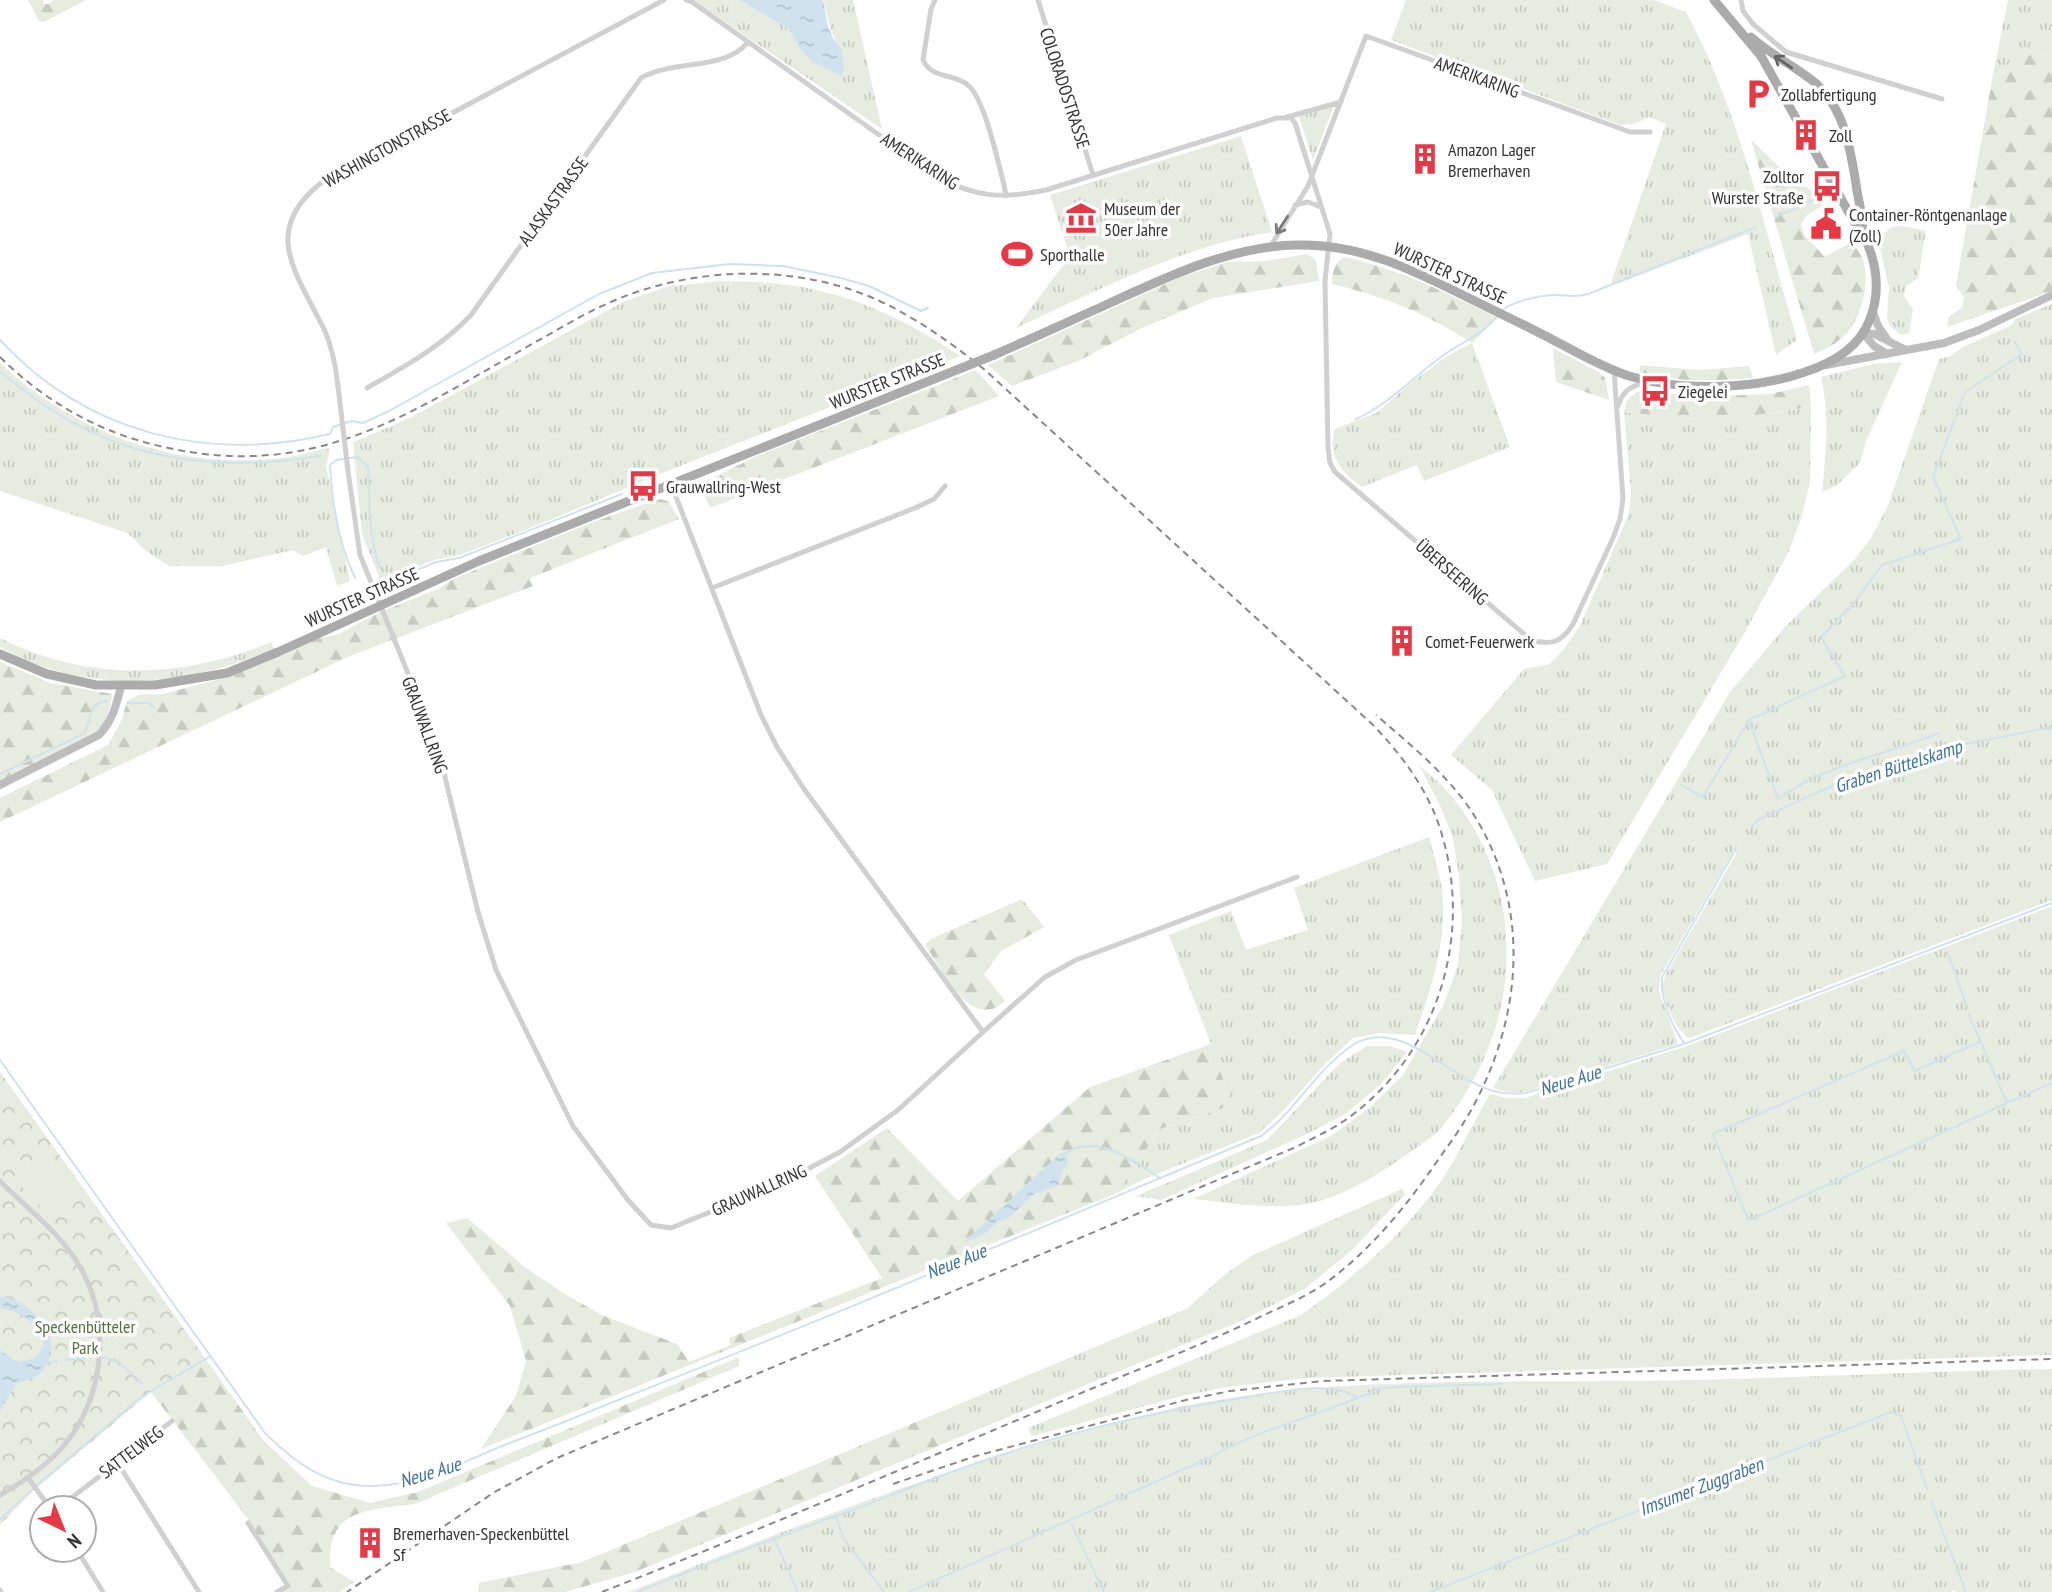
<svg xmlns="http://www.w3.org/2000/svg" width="2052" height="1592" viewBox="0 0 2052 1592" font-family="'PT Sans Narrow',sans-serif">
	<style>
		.grass { fill: url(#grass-tufts) }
		.forest { fill: url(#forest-firs) }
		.park { fill: url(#park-crowns) }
		.pitch { fill: #e6ecdf }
		.water { fill: url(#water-ripples) }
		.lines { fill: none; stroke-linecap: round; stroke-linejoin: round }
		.stream { stroke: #cfe2ee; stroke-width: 2 }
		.street { stroke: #d0d0d0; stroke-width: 5 }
		.secondary { stroke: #bdbdbd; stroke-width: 8 }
		.primary { stroke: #ababab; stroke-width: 9 }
		.rail { stroke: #888; stroke-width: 2; stroke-dasharray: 7 5; stroke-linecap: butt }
		.street-bridge { stroke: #d0d0d0; stroke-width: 5 }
		.primary-bridge { stroke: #ababab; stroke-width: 9 }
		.oneway { stroke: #636363 }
		.oneway2 { stroke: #7a7a7a }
		.labels { text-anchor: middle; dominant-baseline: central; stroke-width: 7; stroke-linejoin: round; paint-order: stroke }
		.street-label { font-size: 18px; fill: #333; stroke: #fff }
		.poi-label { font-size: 18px; fill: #333; stroke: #fff; text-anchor: start }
		.park-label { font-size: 18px; fill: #56703f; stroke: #fff }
		.water-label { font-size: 19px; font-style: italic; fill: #3f7597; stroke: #fff }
	</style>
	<defs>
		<pattern id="grass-tufts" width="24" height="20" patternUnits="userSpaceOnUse" patternTransform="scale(1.75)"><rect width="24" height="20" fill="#e6ecdf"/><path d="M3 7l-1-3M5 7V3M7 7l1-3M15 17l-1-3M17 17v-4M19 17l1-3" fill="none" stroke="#c6cbc0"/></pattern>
		<pattern id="forest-firs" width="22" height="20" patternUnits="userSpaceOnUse" patternTransform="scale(1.75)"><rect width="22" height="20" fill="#e6ecdf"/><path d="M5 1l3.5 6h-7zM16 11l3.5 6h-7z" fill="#c6cbc0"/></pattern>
		<pattern id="park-crowns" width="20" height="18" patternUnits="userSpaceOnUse" patternTransform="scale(1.75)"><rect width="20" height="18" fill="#e6ecdf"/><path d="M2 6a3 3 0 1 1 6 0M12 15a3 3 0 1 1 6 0" fill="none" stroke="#c6cbc0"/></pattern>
		<pattern id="water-ripples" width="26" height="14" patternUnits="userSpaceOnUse" patternTransform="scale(1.75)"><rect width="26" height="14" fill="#cfe2ee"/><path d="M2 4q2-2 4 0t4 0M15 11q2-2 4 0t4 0" fill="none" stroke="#b2c2cd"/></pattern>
	</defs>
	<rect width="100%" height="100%" fill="#fff"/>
	<path class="grass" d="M693,0H739L789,29L800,49H842C829,33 829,19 823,0H853L882,129Z
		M1406,0H1654L1686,12C1740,112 1765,231 1797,340L1776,355L1748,234L1619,283H1611L1666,124L1650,117L1633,124L1620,125L1391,40Z
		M2008,0H2052V58L2025,51L2014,71L1993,74Z
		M1334,105L1313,160L1298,113Z
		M1241,136L1272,232C1181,246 1099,290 1016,328L1070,256L1050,195Z
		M1903,226L1926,231L1918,278L1906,286L1904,296L1913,309L1909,333L1901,335L1889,325L1887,316L1889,288L1878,238L1892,227Z
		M720,281C740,282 761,281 780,284C846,291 906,319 960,356L672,469L540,524L460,555L434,560L381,582L362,534L353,442L408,419L625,301L670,286Z
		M2052,304V900L1690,1038C1677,1035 1661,996 1663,983C1663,982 1666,973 1667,972L1736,854V847L1660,976L1659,991L1678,1044L1524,1092H1507L1493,1088L1730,692L1785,627L1854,560L1871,538L1887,508L1939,359L1951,356L1963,347L2012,325L2015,319Z
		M1472,343L1510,447L1424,481L1417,465L1362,487C1341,472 1327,456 1335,429L1378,412L1412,382L1449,355Z
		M1902,362L1866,441L1860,463L1836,486L1822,492C1826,451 1830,418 1821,377L1874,364Z
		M0,363C78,435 176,470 282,458C298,456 314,451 330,448L326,466L350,581L337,586L326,547L303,556L293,550L222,566H169L146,551L128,533L0,491Z
		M1811,407L1810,483L1800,522L1788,553L1745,632L1607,864L1535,881L1492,790L1451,755L1524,669L1550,664L1564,649L1580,626L1629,514L1631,491L1624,412L1716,421Z
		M0,638C86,682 184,679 271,642L274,649C187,687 85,696 0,647Z
		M1419,765C1428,773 1438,781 1446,790C1516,868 1524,983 1477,1073C1469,1089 1448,1123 1435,1134C1424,1143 1412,1151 1400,1159C1378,1175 1347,1193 1320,1201C1279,1212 1235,1203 1193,1199L1331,1136L1369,1108L1403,1075L1444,1004L1458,965L1462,920L1459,876L1453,838L1439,803Z
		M1429,837C1433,854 1440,872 1442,890C1448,939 1431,989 1415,1035L1380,1033L1353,1038L1325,1064L1282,1112L1259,1133L1142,1180L1115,1194L1160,1129L1232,1105L1211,1044L1169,935L1231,911L1246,950L1308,930L1294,888Z
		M2052,906V1355L1305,1378L1227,1387L1186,1395L1032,1436L1028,1428L1301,1315C1353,1279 1399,1238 1437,1187C1457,1159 1472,1124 1490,1094L1506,1098H1525L1687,1046Z
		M1367,1046H1391L1407,1052L1380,1085L1345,1114L1307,1134L1161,1200L1136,1196L1267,1140L1340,1063Z
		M1402,1189L1405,1194L1353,1249L1306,1288L1241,1321L955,1439L945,1410L1188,1308L1222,1277L1251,1256Z
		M2052,1369V1592H1956L1955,1590L1951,1592H629C781,1532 933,1471 1091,1430C1131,1419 1171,1407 1212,1401C1349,1378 1489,1382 1628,1381C1769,1380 1911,1371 2052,1369Z"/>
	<path class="forest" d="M28,0H43V4H49L54,0H86L44,22L39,21Z
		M2025,51L2052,58V291L1947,327L1949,316L1962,308L1964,297L1956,286L1993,74L2014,71Z
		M1751,140L1784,172L1788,179L1809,188L1824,204L1806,216L1801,224L1804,235L1825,257L1850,243C1876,259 1865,310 1850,329C1840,342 1828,348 1814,354Z
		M1307,254L1316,260L1319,281L1213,298L1142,328L1078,361L1012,386L988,365L1181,277L1227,262L1265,261Z
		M1345,257C1403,271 1445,292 1498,318L1472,343C1428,314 1383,296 1332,284C1333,273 1333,262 1345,257Z
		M1553,348L1600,373L1605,378L1609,400L1556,382Z
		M1640,365L1699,370L1749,366L1753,378C1709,381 1683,383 1640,372Z
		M976,370L999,396L710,508L700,484L759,455Z
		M1809,385L1811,407L1716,421L1624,412L1627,401L1636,392L1719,396L1770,394Z
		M659,499L668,501L679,519L530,578L533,586L350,656L0,822V798L108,745L122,719L127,701L139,695L163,694L232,676L311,640L339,634L380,612L438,589L453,579L593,522Z
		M0,662L51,683L112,694C110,712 107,722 94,735L0,782Z
		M1022,899L1044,927L1001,951L984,974L1005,1001C971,1033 942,969 925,945L931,939Z
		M1211,1044L1232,1105L1160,1129L1115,1194L481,1449L516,1396L526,1361L510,1306L446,1223L467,1218L526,1268L568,1296L602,1315L677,1344L689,1362L731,1345L729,1338L882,1278L815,1176L887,1128L958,1201L1090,1087Z
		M739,1357V1366L415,1504C369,1510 326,1508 330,1567L354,1582L339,1592H280L290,1586L248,1519L151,1392L208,1362L263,1440L312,1486L370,1503L418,1492Z
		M945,1410L955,1439L635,1572L565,1592H478L479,1583L582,1562Z"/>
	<path class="park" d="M0,1072L208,1362L151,1392L33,1491L0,1525Z"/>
	<path class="pitch" d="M44,1158L81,1197L54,1221L18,1182Z"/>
	<path class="water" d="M739,0H823L828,26L833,38L842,49L844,71L840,76L813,62L800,49L789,29Z
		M1062,1152L1068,1160V1164L1062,1170L1059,1185L1034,1194L1010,1217L998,1222L982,1236L964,1242Z
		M0,1296C34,1300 73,1348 37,1376C31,1380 22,1381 16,1384L0,1411V1350L18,1362L35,1358L44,1346C39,1325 23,1311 0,1308Z"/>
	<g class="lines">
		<path class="stream" d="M1776,217L1815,199
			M1502,311C1509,302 1542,295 1555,295C1568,295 1574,298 1588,294L1756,227
			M0,340C87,434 208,463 330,434L333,427L351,421L363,423L389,411L599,294L652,273L730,264L783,266L841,278L869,286L921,311L928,308
			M0,371C95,455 197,476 320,456
			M1356,419C1391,403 1414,376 1445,354C1463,342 1484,333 1498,315
			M350,458L357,457L368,467C370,501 368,536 380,568
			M344,459L336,460L330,465C332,502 339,545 355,578
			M386,583L436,562L459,558L622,494
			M128,703H149L155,708
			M1749,721L1778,799C1825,764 1886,755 1939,733
			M0,774L81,735C95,724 84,703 107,701
			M1681,785L1703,797L1749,720L1845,676L1821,637L1855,602L1882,565L1961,539L1933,477L1965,392L2022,354L2015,342
			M1752,827L1757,820L1836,784L1945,748L2052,727
			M1948,954L1967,1007
			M1969,1015L2007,1103L2052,1083
			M1979,1042L1915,1071L1904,1051L1713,1134L1745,1213L1749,1219L1757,1217L2007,1103
			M1684,1043C1672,1026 1660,999 1662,977L1736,849
			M0,1060L265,1433C295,1463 328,1487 373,1486C419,1485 461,1463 502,1446C536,1433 570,1420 603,1406C824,1320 1042,1227 1261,1136C1296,1111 1316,1069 1353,1045C1400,1015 1450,1080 1494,1091C1504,1094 1515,1094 1526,1093L1684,1044L2052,903
			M1064,1154C1098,1132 1131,1160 1160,1178
			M103,1357L118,1362L142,1383
			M65,1360L85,1358
			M48,1363L57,1361
			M37,1485L140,1398L209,1357
			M1931,1501L1966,1592
			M836,1516L844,1539L884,1592
			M0,1519L33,1489
			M1072,1525L1104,1592
			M774,1538L798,1592
			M637,1592C708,1564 778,1536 850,1511C880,1500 910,1487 940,1476C1039,1439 1149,1412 1254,1396C1283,1391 1332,1380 1357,1398L1379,1389L1392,1387L1502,1384
			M909,1592L1211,1457C1257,1430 1308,1419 1357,1398
			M1430,1592L1891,1412L1901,1416L1927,1489"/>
		<path class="street" d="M686,0L692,2L937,176C975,198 1004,199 1046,190L1277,118H1291L1295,123L1330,234L1325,281L1328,448L1330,463L1335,472L1531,640C1551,646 1562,642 1573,624L1613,538L1620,519L1623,499L1614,370
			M935,0L931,9L923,60C932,80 956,73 969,86C985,101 998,162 1004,185L1006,196
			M1038,0L1093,175
			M1741,0L1743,11L1753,24L1786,52L1942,99
			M1287,117L1341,102
			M1295,205L1308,202L1321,207
			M1270,247L1308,186L1366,36L1630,132H1650
			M338,386C336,367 332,347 324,329C297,274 260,231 321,183L664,0
			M367,388C405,366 441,347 471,315L641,78C674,59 725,71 748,42
			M1618,406C1623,390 1631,386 1646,382
			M348,471L360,555L420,703L441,761L478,912L496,970L573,1126L628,1200L651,1225L671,1228L781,1183L840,1152L898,1110L983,1032L804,789L777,747L761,715L671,484
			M712,588L915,508L934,499L945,486
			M983,1032L1045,977L1076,960L1297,877
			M0,1181C27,1209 60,1232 80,1267C111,1320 105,1394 66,1443C48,1465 25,1481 0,1495
			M117,1462L199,1592
			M29,1479L50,1508
			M58,1508L172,1421
			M248,1523L288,1586L277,1592
			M77,1550L103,1592
			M0,1590L1,1592"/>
		<path class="secondary" d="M1873,312L1878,326L1887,339
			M1863,333L1874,334L1906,350
			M1863,333L1874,346L1887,354
			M1826,365L1944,343L1979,330L2052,295
			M0,785L99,735C113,720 116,706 121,686"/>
		<path class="primary" d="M1751,37C1771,55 1793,65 1813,81C1844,107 1850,146 1856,184C1858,200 1863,215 1863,232
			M994,355C1033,338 1072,320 1110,303C1169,276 1231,246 1297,245C1363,243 1419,273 1477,302C1503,315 1531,328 1557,342C1580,354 1604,368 1629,376C1679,391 1752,390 1802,373C1831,364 1859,349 1870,319C1883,286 1875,248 1853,220L1761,56L1714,0
			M0,654L47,674L96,685H155L227,673L278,652L479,561L969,365"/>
		<path class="rail" d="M0,357C45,402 102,434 164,447C314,481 407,415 532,344C559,329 585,313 613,301C698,265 802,263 886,304C922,322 954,345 985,370L1372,724C1402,755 1430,792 1442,835C1472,935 1439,1047 1356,1112C1338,1127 1317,1136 1296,1147L557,1458L493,1493L347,1592
			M893,1484L976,1456L1186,1400L1230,1391L1323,1381L2052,1359
			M602,1592C765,1528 925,1459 1086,1391C1144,1367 1205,1344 1262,1316C1283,1306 1308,1296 1327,1282C1373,1248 1408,1204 1440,1157C1453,1139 1466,1121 1476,1101C1521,1014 1529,914 1481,827C1456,781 1414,748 1376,715"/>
		<path class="street-bridge" d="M338,386L348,471"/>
		<path class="primary-bridge" d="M969,365L994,355"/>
	</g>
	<defs><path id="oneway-shaft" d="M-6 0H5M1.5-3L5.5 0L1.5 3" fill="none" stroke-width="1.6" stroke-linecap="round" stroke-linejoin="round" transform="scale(1.75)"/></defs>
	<use class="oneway" href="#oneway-shaft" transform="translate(1783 62) rotate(-146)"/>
	<use class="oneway2" href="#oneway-shaft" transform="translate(1282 225) rotate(123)"/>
	<defs>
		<symbol id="parking-bare" viewBox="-9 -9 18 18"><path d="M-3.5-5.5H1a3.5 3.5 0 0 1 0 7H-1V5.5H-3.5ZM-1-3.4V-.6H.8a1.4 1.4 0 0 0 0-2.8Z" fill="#e63946" stroke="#fff" stroke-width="2.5" paint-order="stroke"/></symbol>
		<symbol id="building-bare" viewBox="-9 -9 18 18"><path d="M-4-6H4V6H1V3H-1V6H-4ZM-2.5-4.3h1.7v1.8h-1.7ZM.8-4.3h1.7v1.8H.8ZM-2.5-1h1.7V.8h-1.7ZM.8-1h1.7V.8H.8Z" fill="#e63946" stroke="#fff" stroke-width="2.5" paint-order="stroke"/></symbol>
		<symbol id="bus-bare" viewBox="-9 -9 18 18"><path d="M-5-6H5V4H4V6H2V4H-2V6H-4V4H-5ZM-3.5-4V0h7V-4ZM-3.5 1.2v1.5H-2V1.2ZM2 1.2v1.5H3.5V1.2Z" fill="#e63946" stroke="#fff" stroke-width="2.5" paint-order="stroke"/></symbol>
		<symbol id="museum-bare" viewBox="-9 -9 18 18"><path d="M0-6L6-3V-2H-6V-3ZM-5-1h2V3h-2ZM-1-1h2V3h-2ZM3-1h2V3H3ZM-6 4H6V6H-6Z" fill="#e63946" stroke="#fff" stroke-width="2.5" paint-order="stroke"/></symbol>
		<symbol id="civic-bare" viewBox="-9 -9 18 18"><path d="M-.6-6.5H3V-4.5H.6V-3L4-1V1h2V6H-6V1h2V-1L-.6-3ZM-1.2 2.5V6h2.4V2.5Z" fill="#e63946" stroke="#fff" stroke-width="2.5" paint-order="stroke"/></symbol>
		<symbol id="stadium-bare" viewBox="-9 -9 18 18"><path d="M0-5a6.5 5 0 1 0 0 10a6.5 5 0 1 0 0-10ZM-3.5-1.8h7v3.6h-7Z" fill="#e63946" stroke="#fff" stroke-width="2.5" paint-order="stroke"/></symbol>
	</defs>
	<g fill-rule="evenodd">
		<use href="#parking-bare" x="1736" y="72" width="44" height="44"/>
		<use href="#building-bare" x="1784" y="113" width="44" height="44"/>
		<use href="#building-bare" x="1403" y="137" width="44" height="44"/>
		<use href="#bus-bare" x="1805" y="164" width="44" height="44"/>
		<use href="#museum-bare" x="1059" y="196" width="44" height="44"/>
		<use href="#civic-bare" x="1804" y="202" width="44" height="44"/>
		<use href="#stadium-bare" x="995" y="232" width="44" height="44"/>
		<use href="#bus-bare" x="1633" y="369" width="44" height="44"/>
		<use href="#bus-bare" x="621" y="464" width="44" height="44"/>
		<use href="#building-bare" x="1380" y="619" width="44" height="44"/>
		<use href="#building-bare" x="348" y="1521" width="44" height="44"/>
	</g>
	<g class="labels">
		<g class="street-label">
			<text transform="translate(1477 77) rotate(20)">AMERIKARING</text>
			<text transform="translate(1065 88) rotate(72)">COLORADOSTRASSE</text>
			<text transform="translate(387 148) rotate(-29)">WASHINGTONSTRASSE</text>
			<text transform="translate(920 161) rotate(33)">AMERIKARING</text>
			<text transform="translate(553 201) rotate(-54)">ALASKASTRASSE</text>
			<text transform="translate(1450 273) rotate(25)">WURSTER STRASSE</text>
			<text transform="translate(887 381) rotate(-22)">WURSTER STRASSE</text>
			<text transform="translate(1452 572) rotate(41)">ÜBERSEERING</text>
			<text transform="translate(362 597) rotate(-24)">WURSTER STRASSE</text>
			<text transform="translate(425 725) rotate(70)">GRAUWALLRING</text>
			<text transform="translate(759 1190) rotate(-24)">GRAUWALLRING</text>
			<text transform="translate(131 1452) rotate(-37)">SATTELWEG</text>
		</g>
		<g class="poi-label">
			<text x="1781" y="94">Zollabfertigung</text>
			<text x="1829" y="135">Zoll</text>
			<text x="1448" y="149">Amazon Lager<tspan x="1448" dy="21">Bremerhaven</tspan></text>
			<text x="1804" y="176" text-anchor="end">Zolltor<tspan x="1804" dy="21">Wurster Straße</tspan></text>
			<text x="1104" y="208">Museum der<tspan x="1104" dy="21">50er Jahre</tspan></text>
			<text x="1849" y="214">Container-Röntgenanlage<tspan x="1849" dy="21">(Zoll)</tspan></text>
			<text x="1040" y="254">Sporthalle</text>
			<text x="1678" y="391">Ziegelei</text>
			<text x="666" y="486">Grauwallring-West</text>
			<text x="1425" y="641">Comet-Feuerwerk</text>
			<text x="393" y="1533">Bremerhaven-Speckenbüttel<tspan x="393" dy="21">Sf</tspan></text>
		</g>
		<g class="park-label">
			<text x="85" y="1326">Speckenbütteler<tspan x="85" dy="21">Park</tspan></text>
		</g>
		<g class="water-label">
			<text transform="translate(1898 766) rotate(-18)">Graben Büttelskamp</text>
			<text transform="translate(1570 1080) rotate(-17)">Neue Aue</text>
			<text transform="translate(956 1261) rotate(-22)">Neue Aue</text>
			<text transform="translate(430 1472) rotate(-17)">Neue Aue</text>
			<text transform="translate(1701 1486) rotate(-21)">Imsumer Zuggraben</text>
		</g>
	</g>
	<g transform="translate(63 1529) rotate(137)"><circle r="33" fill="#ffffff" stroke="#adadad" stroke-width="2"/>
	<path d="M0-5L12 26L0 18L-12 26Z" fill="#e63946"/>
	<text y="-10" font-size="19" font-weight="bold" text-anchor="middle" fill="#333333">N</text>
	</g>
</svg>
